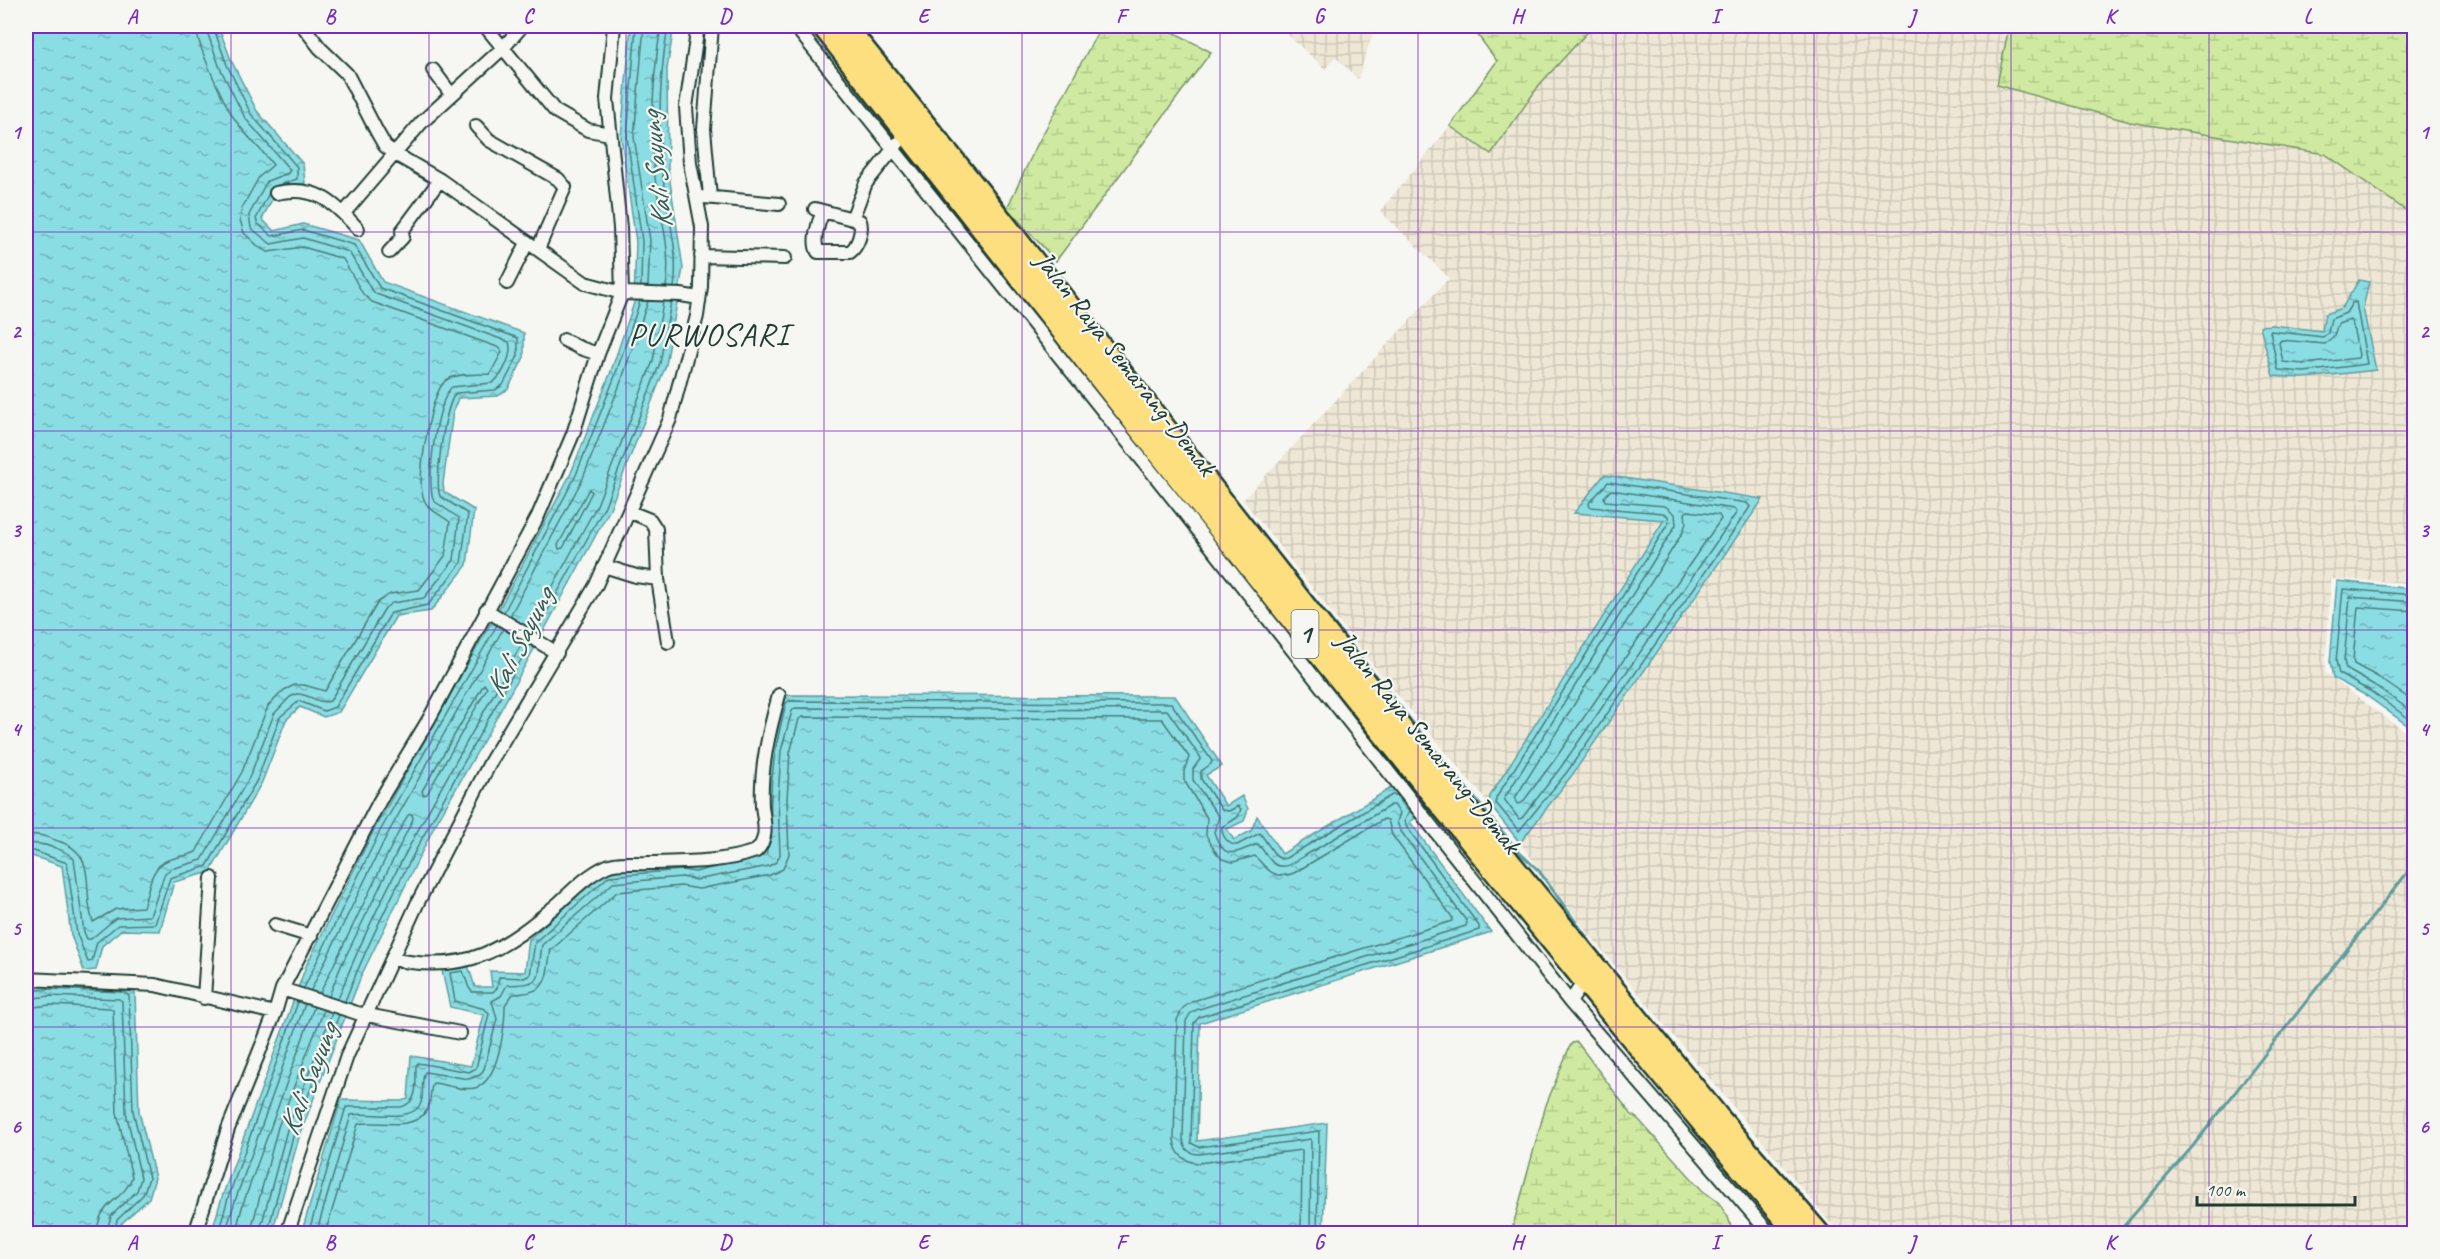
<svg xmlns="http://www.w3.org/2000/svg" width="2440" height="1259" viewBox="0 0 2440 1259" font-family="Caveat,sans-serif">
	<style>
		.industrial { fill: url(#industrial-grid); fill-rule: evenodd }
		.wetland { fill: url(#wetland-marsh); stroke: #77946a; stroke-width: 1.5 }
		.water { fill: url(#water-ripples); stroke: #609d9e; stroke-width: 1.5 }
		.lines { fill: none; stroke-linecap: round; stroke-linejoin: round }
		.shore { stroke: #4a7d7a; stroke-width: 1.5 }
		.stream { stroke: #609d9e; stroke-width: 3 }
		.street-casing { stroke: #1f3d34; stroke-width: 16 }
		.highway-casing { stroke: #1f3d34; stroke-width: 26 }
		.street { stroke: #f6f6f2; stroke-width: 12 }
		.highway { stroke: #fedf80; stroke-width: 21 }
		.grid { fill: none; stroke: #7b2cbf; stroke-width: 1.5; stroke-opacity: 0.55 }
		.labels { text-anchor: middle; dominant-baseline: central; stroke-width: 4.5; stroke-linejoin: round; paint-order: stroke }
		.shield { fill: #f6f6f2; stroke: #60746d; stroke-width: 1.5 }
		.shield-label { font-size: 27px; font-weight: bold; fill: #1f3d34 }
		.street-label { font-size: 28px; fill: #1f3d34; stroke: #f6f6f2 }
		.water-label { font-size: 30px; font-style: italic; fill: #355d57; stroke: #f6f6f2 }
		.quarter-label { font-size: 32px; letter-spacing: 1.5px; fill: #1f3d34; stroke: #f6f6f2 }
		.neatline { fill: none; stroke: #7b2cbf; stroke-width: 2 }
		.grid-label { font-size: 20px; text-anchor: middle; font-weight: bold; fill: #7b2cbf }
	</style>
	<defs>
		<pattern id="industrial-grid" width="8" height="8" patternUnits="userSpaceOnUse" patternTransform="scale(1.5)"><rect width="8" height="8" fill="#efe7d6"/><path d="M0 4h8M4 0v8" fill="none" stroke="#ccc7b8"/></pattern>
		<pattern id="wetland-marsh" width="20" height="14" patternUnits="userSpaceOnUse" patternTransform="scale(1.5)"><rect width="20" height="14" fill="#cfeaa0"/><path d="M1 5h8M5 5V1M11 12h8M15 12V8" fill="none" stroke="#b1ca8a"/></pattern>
		<pattern id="water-ripples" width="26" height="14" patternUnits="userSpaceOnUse" patternTransform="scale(1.5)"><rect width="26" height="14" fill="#8bdde4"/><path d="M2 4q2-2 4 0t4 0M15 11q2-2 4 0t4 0" fill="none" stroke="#71b4ba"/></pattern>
	</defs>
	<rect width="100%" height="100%" fill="#f6f6f2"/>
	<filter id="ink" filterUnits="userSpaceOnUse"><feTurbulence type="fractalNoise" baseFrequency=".0167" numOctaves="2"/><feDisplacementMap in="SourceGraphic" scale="12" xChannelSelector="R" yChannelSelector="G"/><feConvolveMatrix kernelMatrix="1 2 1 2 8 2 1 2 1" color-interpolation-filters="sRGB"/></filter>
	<g filter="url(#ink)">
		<path class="industrial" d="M1278,26H1375L1358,79L1335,57L1325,69Z
			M1593,26H2009L1998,85L2130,122L2325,154L2414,216V234L2405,242L2414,243V583L2331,579L2325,673L2414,738V1233H1839L1586,931L1520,843L1572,775L1762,500L1604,475L1575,512L1664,519L1490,796L1489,804L1376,669L1243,500L1449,278L1380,211L1450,126L1491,154L1540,84ZM2359,280L2369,282L2363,307L2375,370L2304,378L2273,376L2261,326L2273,325L2322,331L2325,314L2342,308Z"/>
		<path class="wetland" d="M1101,26H1162L1211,52L1056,261L1007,208L1036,147Z
			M1468,26H1593L1540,84L1491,154L1450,126L1497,61L1477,34Z
			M2009,26H2414V216L2325,154L2130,122L1997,85Z
			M1577,1042L1631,1114L1639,1120L1702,1190L1719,1203L1728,1217L1731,1226L1728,1230L1714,1234L1511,1233L1546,1105L1569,1048L1572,1043Z"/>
		<path class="water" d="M26,26H218L232,62L257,111L303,164L305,183L277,190L262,219L274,231L303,224L359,240L383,282L524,333V357L508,389L498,396L458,398L453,412L443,483L444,492L474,510L467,565L431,611L396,616L339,712L324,717L300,707L286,720L262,782L210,872L174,882L160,931L121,930L102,946L96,970L84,971L71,935L62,866L32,856L26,857Z
			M631,26H674L667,69L668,168L683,268L666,365L609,511L492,726L434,827L361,976L300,1134L272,1233L211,1234L222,1197L306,966L375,828L506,596L571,473L610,374L634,303L636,242L621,137Z
			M2359,280L2369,282L2363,308L2376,370L2304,378L2273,376L2260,326L2273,325L2322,331L2325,314L2342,308Z
			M1604,475L1763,499L1572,775L1520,843L1489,804L1490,796L1664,520L1574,513Z
			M2337,581L2414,589V730L2367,696L2333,678L2330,662Z
			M782,695L1175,696L1222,766L1206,775L1226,806L1242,796L1248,809L1244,821L1227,829L1234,840L1251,831L1257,816L1282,854L1396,785L1419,815L1410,822L1491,932L1200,1023L1197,1141L1327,1123L1323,1233L321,1234L302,1231L341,1100L401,1101L408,1099L411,1056L471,1066L484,1015L450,1007L441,966L467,962L475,987H492L490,971L525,972L529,939L607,870L703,863L767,853L764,799L768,749Z
			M49,983L126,986L135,993L139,1111L155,1178L149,1198L122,1223L119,1233H26V986Z"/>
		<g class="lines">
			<path class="shore" d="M213,26L227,65L251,114L297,167V179L272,187
				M636,26L627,137L642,241L641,286
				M644,26L634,137L650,240L648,286
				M661,26C653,72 651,121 654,168C657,208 673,247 666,287
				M668,26C660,72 658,121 662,168C665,208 680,248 674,287
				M2356,302L2367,364L2304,372L2278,370L2270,331L2323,337L2328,333L2331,319L2346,313L2352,303Z
				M2350,320L2352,322L2359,355L2358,358L2304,364L2283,362L2279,343L2281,340L2325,344L2333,338L2338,324Z
				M1608,482L1747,503L1750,507L1567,772L1519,831L1496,803V798L1669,522L1668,516L1663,513L1590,507L1589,503Z
				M589,489L592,492L563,548L559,549L558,545Z
				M1611,490L1734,509L1737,512L1561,767L1522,818L1519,819L1504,799L1676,525L1675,514L1665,506L1605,501L1604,497Z
				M1688,511L1719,515L1721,519L1553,762L1522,803L1518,804L1515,798L1683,532L1686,523L1685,513Z
				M2414,595L2343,589L2336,661L2339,674L2370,691L2414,722
				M2414,602L2350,597L2344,661L2346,669L2374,685L2414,713
				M2414,611L2358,607L2353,660L2354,664L2378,677L2414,702
				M504,612L576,475L615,376L640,301
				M510,616L583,478L622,379L648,301
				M530,628L597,505L653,361L663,302
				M536,632L604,508L660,363L671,302
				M484,684L487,688L427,794L423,795L422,791Z
				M771,819C769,777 776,743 786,703L789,701L1171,703L1212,761L1211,764L1201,771V779L1222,810L1229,811L1238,806L1241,809L1238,817L1222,827C1221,835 1229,846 1237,845L1260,833L1276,856L1281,859L1286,858L1392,795H1396L1409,812L1405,820L1406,826L1479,926V930L1199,1017L1194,1023L1191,1143L1199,1147L1319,1131L1317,1234
				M26,835C37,833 47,837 58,841C100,854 81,890 93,922L116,909L143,907C149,892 149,867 168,860C177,857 187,856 196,852L242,772L268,706L284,690L295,685H304L325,691L378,602L390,594L419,590L445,556L450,522C433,509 423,510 421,485C421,465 430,388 448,379C459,373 477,375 490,374L502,352L500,348L372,302L363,294L343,259L303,247L268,252L260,248L244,233L240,220L242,208L259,177L273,165C263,151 249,139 239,125C226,109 197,46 196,26
				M26,844C39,842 64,848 74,859L84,932L87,939H91L116,918L150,916L165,873L171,869L202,860L250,776L274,714L290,697L297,694C308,693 319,705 330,701L385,608L392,603L424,598L454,560L459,518L434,501C425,485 437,398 452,387L492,383C503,376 513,354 509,342L376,294L371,289L349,252L303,238L271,244L251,228L249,215L267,181L288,173L290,170L245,118L220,68L205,26
				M26,851H34L67,863L77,934L88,962L92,961L97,942L118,925L155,924L170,878L207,866L257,780L280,717L299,701L324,711L335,707L391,613L428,605L461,563L468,514L440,496C434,483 445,403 456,393L495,390L503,385L518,356V338L380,288L354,245L303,230L272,236L258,224L256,219L269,193
				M304,988L380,831L497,625
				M311,990L387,835L503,629
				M26,991L50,989L123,992L129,996L133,1111L149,1178L143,1195L117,1220L114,1234
				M320,993L395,839L408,815L412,814L413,819L341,966L329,996
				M26,999L50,996L119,999L122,1001L126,1112L141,1178L137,1191L111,1216L106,1234
				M338,999C386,875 460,758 523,641
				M345,1001C393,878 467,761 529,645
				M26,1008L50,1005L110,1008L113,1010L117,1113L132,1177C124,1202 98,1200 97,1234
				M218,1234L228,1198L298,1002
				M225,1234L235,1201L305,1004
				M235,1234L243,1204L314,1007
				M250,1234L278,1127L324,1010
				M259,1234L287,1130L332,1013
				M267,1234L294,1133L339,1015
				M308,1234L346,1107H401C420,1102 415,1083 416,1066L418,1063L469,1072L476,1068L489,1014L485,1009L455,1001L450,973L463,971L469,988L473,992H493L497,988L499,977L524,978L530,975L535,942L609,876L682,870L695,872L711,868
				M316,1234L351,1115C368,1111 410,1123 420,1105C425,1095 420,1082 425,1072L469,1079L480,1075L484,1069L497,1019L492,1001L501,996L507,985C548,984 536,980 542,945L613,883L682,877L696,880L769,866L776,862L780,855L778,799L781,751L792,711L795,708L1167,710L1201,758L1193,769V780L1219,817L1214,832C1225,864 1237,851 1258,844C1268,855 1272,871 1289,865L1391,805H1394L1400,813L1397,822L1400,830L1467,922L1466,926L1196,1010L1190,1014L1186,1021L1183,1139C1184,1149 1190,1154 1199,1154L1311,1139L1310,1234
				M325,1234L358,1124C379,1119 412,1133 427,1110C432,1102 429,1091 433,1083C446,1084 462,1091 475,1088C499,1082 505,1025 505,1005L513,994C550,993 545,980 551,950L617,892L681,886L699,889L770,875L783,869L789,854L787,799L790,753L799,719L802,717L1162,719L1189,757L1184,771V780L1207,818L1206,835L1215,851L1222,859L1233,862L1255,856C1267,869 1274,881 1294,873L1384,819L1388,820L1392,835L1452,917V921L1193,1001L1183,1008L1177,1020L1174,1139C1175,1153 1184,1162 1198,1163L1302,1150L1301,1234"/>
			<path class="stream" d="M858,26L953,143
				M1128,365L1420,732L1519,852L1539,871L1606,964
				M1764,1154L1834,1234
				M2117,1234L2193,1146L2414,864"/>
			<defs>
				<path id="street" d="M303,26L320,48L347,74L377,132L385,146L395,154L440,180L585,283L622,293L681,295L699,298
					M485,26L555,111L588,130L610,134
					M795,26L1179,506L1570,1002L1770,1234
					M433,70L451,94
					M476,126L489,140L558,179L565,187L538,249
					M276,193C315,185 333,201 358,229
					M704,197L779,204
					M710,197L704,129L712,26
					M815,209L860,221C863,231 858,246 850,252H818C812,242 818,222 823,212
					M344,213L421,123L504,47L522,26
					M852,219L866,183L898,143
					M389,252L403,237L402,231L440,180
					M701,256L785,258
					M507,283L527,243
					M564,340L580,348L598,354
					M630,512L650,520L656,529L658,579L668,642
					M604,566L636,576L658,579
					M486,610L557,653
					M275,925L311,936
					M392,959C467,975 504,950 560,902C574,889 589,874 607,866C618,861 636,864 648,863C684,862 722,863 756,851C769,839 764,822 762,806C760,768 769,731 779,695
					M26,979L155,985L275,1013
					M282,989L357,1013L460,1033
					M204,998L212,878
					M1570,1002L1585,980
					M195,1234L228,1129L275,1013L282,989L379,802L429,719L538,516L573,434L598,354L622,293L620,228L607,99L614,26
					M287,1234L347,1056L418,902L491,761L596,585L670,419L697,316L701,287L702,227L690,163L686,107L698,26"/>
				<path id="highway" d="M823,26C1038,300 1253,574 1473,844C1580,975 1686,1106 1798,1234
					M845,26L979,192L1425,759L1717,1116L1819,1234"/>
			</defs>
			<use href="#street" class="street-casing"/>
			<use href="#highway" class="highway-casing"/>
			<use href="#street" class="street"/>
			<use href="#highway" class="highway"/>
		</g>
	</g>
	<path class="grid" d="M231,26V1234M429,26V1234M626,26V1234M824,26V1234M1022,26V1234M1220,26V1234M1418,26V1234M1616,26V1234M1814,26V1234M2011,26V1234M2209,26V1234M26,232H2414M26,431H2414M26,630H2414M26,828H2414M26,1027H2414"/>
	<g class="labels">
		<rect class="shield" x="1291.5" y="610" width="27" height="48" rx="4.5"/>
		<g class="shield-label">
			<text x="1305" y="634">1</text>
		</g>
		<g class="street-label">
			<text transform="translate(1126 363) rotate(52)">Jalan Raya Semarang-Demak</text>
			<text transform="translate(1429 742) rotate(51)">Jalan Raya Semarang-Demak</text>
		</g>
		<g class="water-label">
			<text transform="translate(656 170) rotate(-96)">Kali Sayung</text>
			<text transform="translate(519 642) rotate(-63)">Kali Sayung</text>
			<text transform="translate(308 1079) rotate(-69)">Kali Sayung</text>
		</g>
		<g class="quarter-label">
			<text x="709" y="334">PURWOSARI</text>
		</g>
	</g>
	<rect width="2440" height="1259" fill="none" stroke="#f6f6f2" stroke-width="66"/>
	<path d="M2197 1196v9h158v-9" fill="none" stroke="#1f3d34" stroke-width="3"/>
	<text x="2206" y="1196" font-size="18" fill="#1f3d34" stroke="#f6f6f2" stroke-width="4.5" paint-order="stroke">100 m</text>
	<rect x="33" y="33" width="2374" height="1193" class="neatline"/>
	<g class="grid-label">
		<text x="132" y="23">A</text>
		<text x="330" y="23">B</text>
		<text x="528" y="23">C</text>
		<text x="725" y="23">D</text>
		<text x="923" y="23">E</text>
		<text x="1121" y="23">F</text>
		<text x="1319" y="23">G</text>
		<text x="1517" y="23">H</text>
		<text x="1715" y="23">I</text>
		<text x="1912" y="23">J</text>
		<text x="2110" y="23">K</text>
		<text x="2308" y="23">L</text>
		<text x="16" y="139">1</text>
		<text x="2424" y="139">1</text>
		<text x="16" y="338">2</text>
		<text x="2424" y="338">2</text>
		<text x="16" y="537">3</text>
		<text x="2424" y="537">3</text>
		<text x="16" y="736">4</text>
		<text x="2424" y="736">4</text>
		<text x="16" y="935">5</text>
		<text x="2424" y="935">5</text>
		<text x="16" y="1133">6</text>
		<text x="2424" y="1133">6</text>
		<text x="132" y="1249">A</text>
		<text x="330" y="1249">B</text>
		<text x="528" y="1249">C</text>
		<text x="725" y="1249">D</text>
		<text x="923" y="1249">E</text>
		<text x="1121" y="1249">F</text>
		<text x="1319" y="1249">G</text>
		<text x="1517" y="1249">H</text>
		<text x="1715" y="1249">I</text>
		<text x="1912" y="1249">J</text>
		<text x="2110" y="1249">K</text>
		<text x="2308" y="1249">L</text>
	</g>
</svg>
